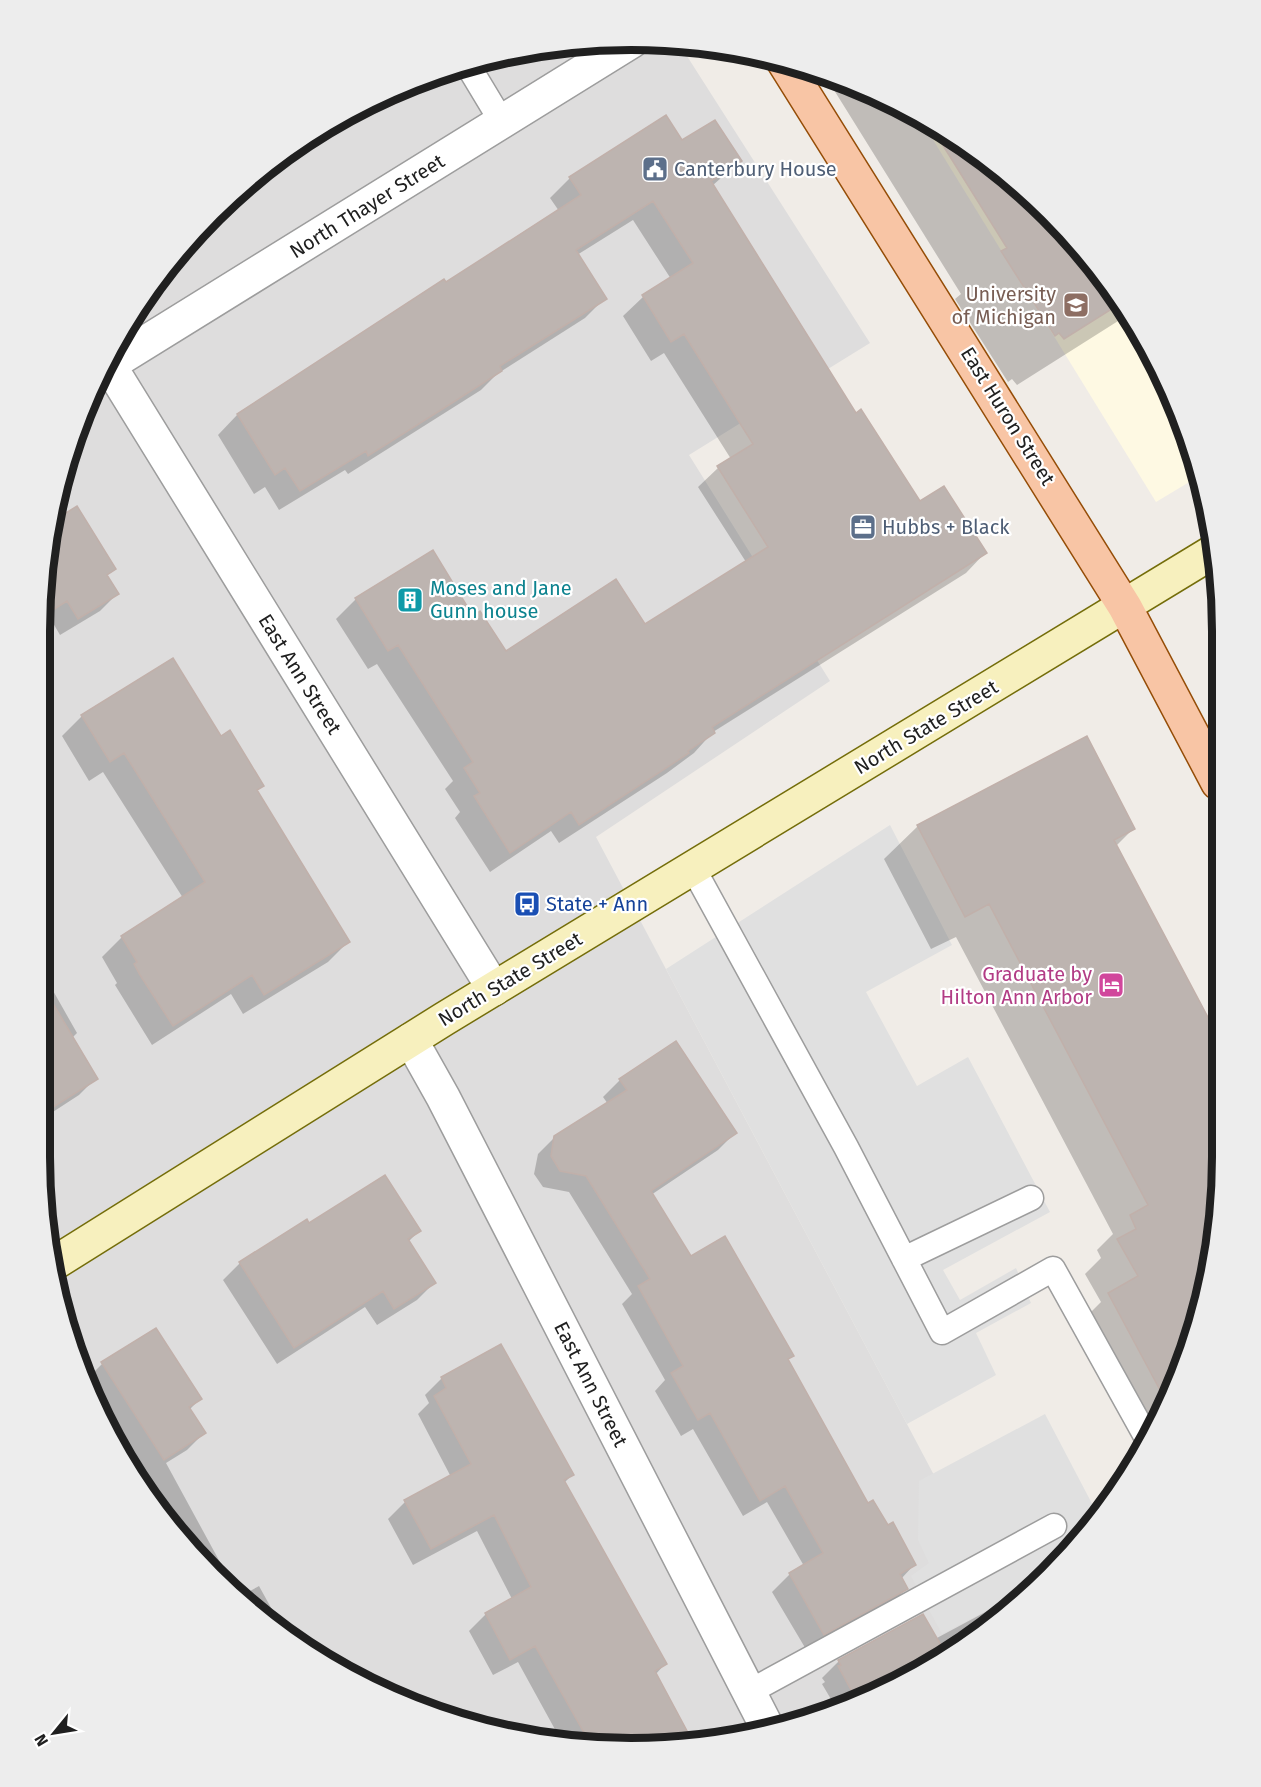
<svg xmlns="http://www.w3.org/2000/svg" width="1261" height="1787" viewBox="0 0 1261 1787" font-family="'Fira Sans',sans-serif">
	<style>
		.residential { fill: #dedddd }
		.education { fill: #fef9e3 }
		.parking { fill: #e0e0e0 }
		.shadow { fill: #0003 }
		.building { fill: #bdb4b0; stroke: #c1b0aa; stroke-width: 1.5 }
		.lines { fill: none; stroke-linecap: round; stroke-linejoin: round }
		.lane-casing { stroke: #9d9d9d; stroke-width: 27 }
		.street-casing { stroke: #9d9d9d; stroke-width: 36 }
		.secondary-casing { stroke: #746d0a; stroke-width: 36 }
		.primary-casing { stroke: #954d07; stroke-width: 36 }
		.lane { stroke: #fff; stroke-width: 24 }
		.street { stroke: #fff; stroke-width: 33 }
		.secondary { stroke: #f7f0be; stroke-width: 33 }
		.primary { stroke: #f8c5a5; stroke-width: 33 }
		.labels { text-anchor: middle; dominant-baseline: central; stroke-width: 4.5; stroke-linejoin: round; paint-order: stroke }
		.service-label { font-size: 20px; fill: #4e5e75; stroke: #fff; text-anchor: start }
		.street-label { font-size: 20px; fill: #202020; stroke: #fff }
		.education-label { font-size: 20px; fill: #785e54; stroke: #fff; text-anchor: end }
		.culture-label { font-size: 20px; fill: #0d838f; stroke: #fff; text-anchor: start }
		.transit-label { font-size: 20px; fill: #164399; stroke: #fff; text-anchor: start }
		.hotel-label { font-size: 20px; fill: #b23c85; stroke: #fff; text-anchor: end }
		.rim { fill: none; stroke: #202020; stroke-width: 8 }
	</style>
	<rect width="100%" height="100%" fill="#f0ece7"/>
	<path class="residential" d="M669,40L678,42L870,343L689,455L830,681L596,837L1006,1611L892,1687L746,1737L631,1748L554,1743L404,1703L334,1669L241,1601L139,1485L84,1383L59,1310L39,1156V630L50,515L84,404L118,335L161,270L240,186L334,118L440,71L553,44Z"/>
	<path class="education" d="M919,117L990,161L1075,240L1161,369L1201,475L1156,502Z"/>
	<path class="parking" d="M890,825L952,945L866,992L917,1086L968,1057L1050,1212L943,1270L960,1300L1016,1268L1031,1303L976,1333L996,1375L907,1424L666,969Z
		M1045,1414L1099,1517L1021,1601L997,1617L991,1608L942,1634L911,1576L929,1563L918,1540L919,1481Z"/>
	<path class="shadow" d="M824,74L892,100L990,161L1075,240L1126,316L1017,385L1012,379L1008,382L955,299L961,294Z
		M417,81L361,115L357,108Z
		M682,143L740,161L712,186L856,415L919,503L985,553L966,573L713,732L694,753L667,773L559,843L551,831L490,872L455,818L460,812L445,789L453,781L377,664L368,669L336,619L356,599L433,552L473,618L505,653L645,627L746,562L698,487L718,468L731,459L664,353L651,361L623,316L643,297L671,279L633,220L577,255L605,298L585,318L497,374L481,390L348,474L345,470L279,510L265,487L254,494L218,435L237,415L444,281L445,284L559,211L550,198L570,178Z
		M76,509L114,569L106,576L117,594L100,611L60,635L53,623L39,632L49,525Z
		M82,716L221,738L262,786L256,792L348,942L328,962L243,1014L231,994L152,1045L115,985L117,983L102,957L122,937L183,898L103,772L89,781L62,736Z
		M918,826L1133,829L1116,846L1221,1195L1202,1309L1161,1418L1151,1435L1075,1328L1101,1302L1085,1274L1101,1258L1097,1250L1113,1234L956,937L931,949L884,859Z
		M39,966L77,1033L73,1037L96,1078L79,1095L39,1121Z
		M620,1080L735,1133L718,1150L651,1195L691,1258L792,1356L787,1361L867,1505L887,1527L914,1565L901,1579L906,1589L889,1606L807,1651L772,1592L789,1575L804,1566L767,1502L743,1516L693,1429L681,1436L655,1391L665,1380L622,1304L632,1294L569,1192L543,1187L534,1174L538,1154L555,1137L608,1104L603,1097Z
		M306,1221L309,1225L419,1231L408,1242L434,1283L417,1300L377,1325L365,1307L277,1364L223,1280L240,1263Z
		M102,1364L200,1399L189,1410L204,1433L187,1450L166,1463L239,1597L259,1586L285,1633L241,1601L138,1485L84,1382Z
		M442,1378L573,1474L564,1483L665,1664L655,1675L691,1742L631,1748L563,1744L518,1662L493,1675L469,1631L486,1614L512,1599L477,1531L413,1565L388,1519L405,1502L451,1477L418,1414L429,1403L425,1395Z
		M991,1609L995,1618L892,1687L835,1706L822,1684L825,1682L822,1678L839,1661L935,1639Z"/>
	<path class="building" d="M666,115L682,140L715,120L742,161L711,181L856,413L861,409L920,501L944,486L987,553L712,727L715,733L688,751L689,753L579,825L571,812L510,853L474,796L480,793L464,768L473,762L398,645L388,651L355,598L433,550L473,616L480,611L506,651L616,579L645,624L768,547L717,466L753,444L684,334L671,342L642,295L693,263L653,201L576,250L607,299L500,366L502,371L452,403L368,456L366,451L300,491L285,468L275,475L237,414L444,279L446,282L581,195L569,177Z
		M929,123L990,161L1075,240L1118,305L1064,339L1059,333L1055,336L1001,251L1007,248Z
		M77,506L116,569L107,575L119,594L78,619L67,601L40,618L50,523Z
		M173,658L221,736L230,730L264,786L257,790L350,942L264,995L252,975L173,1026L140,975L134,964L137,962L121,936L205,882L124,753L110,762L81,715Z
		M1087,736L1135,829L1114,840L1220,1040L1221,1195L1202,1309L1167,1403L1108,1293L1138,1276L1117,1239L1136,1229L1130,1215L1148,1205L989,904L965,917L917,825Z
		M39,980L98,1079L39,1116Z
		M676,1041L737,1133L651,1191L691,1256L725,1236L794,1356L788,1359L868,1503L873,1500L888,1525L893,1522L916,1565L900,1574L908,1589L824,1635L789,1573L823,1553L785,1486L760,1501L710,1413L698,1420L671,1373L683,1366L638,1286L650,1279L586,1176L560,1171L551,1156L554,1136L627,1090L619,1079Z
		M385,1175L421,1231L408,1239L436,1283L394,1309L383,1291L294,1348L239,1262L307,1219L309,1223Z
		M156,1328L202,1399L189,1407L206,1433L164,1460L101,1362Z
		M501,1344L574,1475L564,1480L667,1664L655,1671L693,1742L631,1748L591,1745L535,1646L510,1660L485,1613L531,1587L494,1515L431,1549L404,1500L471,1464L434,1396L446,1388L441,1377Z
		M923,1614L945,1652L892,1687L856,1699L838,1666L841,1665L838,1660Z"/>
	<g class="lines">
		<defs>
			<path id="lane" d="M467,64L502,122
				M693,868L846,1147L942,1332L1053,1269L1148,1440
				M904,1259L1031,1198
				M749,1692L1054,1526"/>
			<path id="street" d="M106,360L494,989
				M101,370L632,41
				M411,1040L443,1097L768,1729"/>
			<path id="secondary" d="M53,1264L444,1019L1216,550"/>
			<path id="primary" d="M782,59L1125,607L1218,783"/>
		</defs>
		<use href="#lane" class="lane-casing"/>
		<use href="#street" class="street-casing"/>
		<use href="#secondary" class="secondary-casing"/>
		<use href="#primary" class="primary-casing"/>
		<use href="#lane" class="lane"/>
		<use href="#street" class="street"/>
		<use href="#secondary" class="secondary"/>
		<use href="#primary" class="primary"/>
	</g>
	<defs>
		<symbol id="civic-square" viewBox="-11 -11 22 22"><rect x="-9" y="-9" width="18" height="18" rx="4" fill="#5c6f8a" stroke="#fff"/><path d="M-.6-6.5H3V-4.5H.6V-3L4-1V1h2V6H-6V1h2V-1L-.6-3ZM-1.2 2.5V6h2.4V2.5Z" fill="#fff"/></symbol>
		<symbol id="university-square" viewBox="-11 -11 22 22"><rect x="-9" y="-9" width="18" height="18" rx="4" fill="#8d6e63" stroke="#fff"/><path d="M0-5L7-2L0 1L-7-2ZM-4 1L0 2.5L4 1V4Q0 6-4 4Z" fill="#fff"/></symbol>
		<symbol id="office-square" viewBox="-11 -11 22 22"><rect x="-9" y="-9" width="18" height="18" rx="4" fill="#5c6f8a" stroke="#fff"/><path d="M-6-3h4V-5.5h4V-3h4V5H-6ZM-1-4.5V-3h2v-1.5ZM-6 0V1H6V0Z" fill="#fff"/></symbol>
		<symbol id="building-square" viewBox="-11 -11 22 22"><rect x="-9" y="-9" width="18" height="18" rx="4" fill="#0f9aa8" stroke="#fff"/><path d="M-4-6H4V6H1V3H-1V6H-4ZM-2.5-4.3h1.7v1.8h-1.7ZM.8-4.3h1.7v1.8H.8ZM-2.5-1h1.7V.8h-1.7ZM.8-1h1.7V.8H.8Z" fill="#fff"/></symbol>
		<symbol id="bus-square" viewBox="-11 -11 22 22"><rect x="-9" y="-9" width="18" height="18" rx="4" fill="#1a4fb4" stroke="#fff"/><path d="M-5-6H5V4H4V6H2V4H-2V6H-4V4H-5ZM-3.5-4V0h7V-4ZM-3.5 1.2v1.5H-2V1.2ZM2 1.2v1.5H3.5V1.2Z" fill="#fff"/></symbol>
		<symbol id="hotel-square" viewBox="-11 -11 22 22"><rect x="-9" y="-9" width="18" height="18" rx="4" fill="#d1479c" stroke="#fff"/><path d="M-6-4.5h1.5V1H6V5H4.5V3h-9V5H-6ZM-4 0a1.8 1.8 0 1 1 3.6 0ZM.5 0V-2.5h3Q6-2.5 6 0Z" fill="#fff"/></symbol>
	</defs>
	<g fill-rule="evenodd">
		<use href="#civic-square" x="640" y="154" width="30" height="30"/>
		<use href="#university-square" x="1061" y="290" width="30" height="30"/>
		<use href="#office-square" x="848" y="512" width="30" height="30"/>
		<use href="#building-square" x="395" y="585" width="30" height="30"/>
		<use href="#bus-square" x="512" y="889" width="30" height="30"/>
		<use href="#hotel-square" x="1096" y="970" width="30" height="30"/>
	</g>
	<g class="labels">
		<g class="service-label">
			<text x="674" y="169">Canterbury House</text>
			<text x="882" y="527">Hubbs + Black</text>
		</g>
		<g class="street-label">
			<text transform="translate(367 206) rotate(-32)">North Thayer Street</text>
			<text transform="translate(1008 416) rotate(58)">East Huron Street</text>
			<text transform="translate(300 674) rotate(58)">East Ann Street</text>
			<text transform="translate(926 727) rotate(-31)">North State Street</text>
			<text transform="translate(510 979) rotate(-31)">North State Street</text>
			<text transform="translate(591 1384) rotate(63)">East Ann Street</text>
		</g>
		<g class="education-label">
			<text x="1056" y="294">University<tspan x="1056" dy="23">of Michigan</tspan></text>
		</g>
		<g class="culture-label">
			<text x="430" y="588">Moses and Jane<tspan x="430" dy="23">Gunn house</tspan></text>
		</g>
		<g class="transit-label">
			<text x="546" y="904">State + Ann</text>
		</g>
		<g class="hotel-label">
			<text x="1092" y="974">Graduate by<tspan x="1092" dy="23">Hilton Ann Arbor</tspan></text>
		</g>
	</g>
	<path d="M0 0H1261V1787H0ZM631 50H631A581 581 0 0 1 1212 631V1157A581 581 0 0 1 631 1738H631A581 581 0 0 1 50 1157V631A581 581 0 0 1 631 50Z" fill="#ededed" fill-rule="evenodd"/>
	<path class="rim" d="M631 50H631A581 581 0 0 1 1212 631V1157A581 581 0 0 1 631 1738H631A581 581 0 0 1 50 1157V631A581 581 0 0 1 631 50Z"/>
	<g transform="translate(54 1733) rotate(240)" stroke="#ffffff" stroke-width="4.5" paint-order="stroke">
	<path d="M0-4.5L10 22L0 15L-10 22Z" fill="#202020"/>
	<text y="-9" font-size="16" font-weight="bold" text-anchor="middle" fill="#202020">N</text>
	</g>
</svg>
